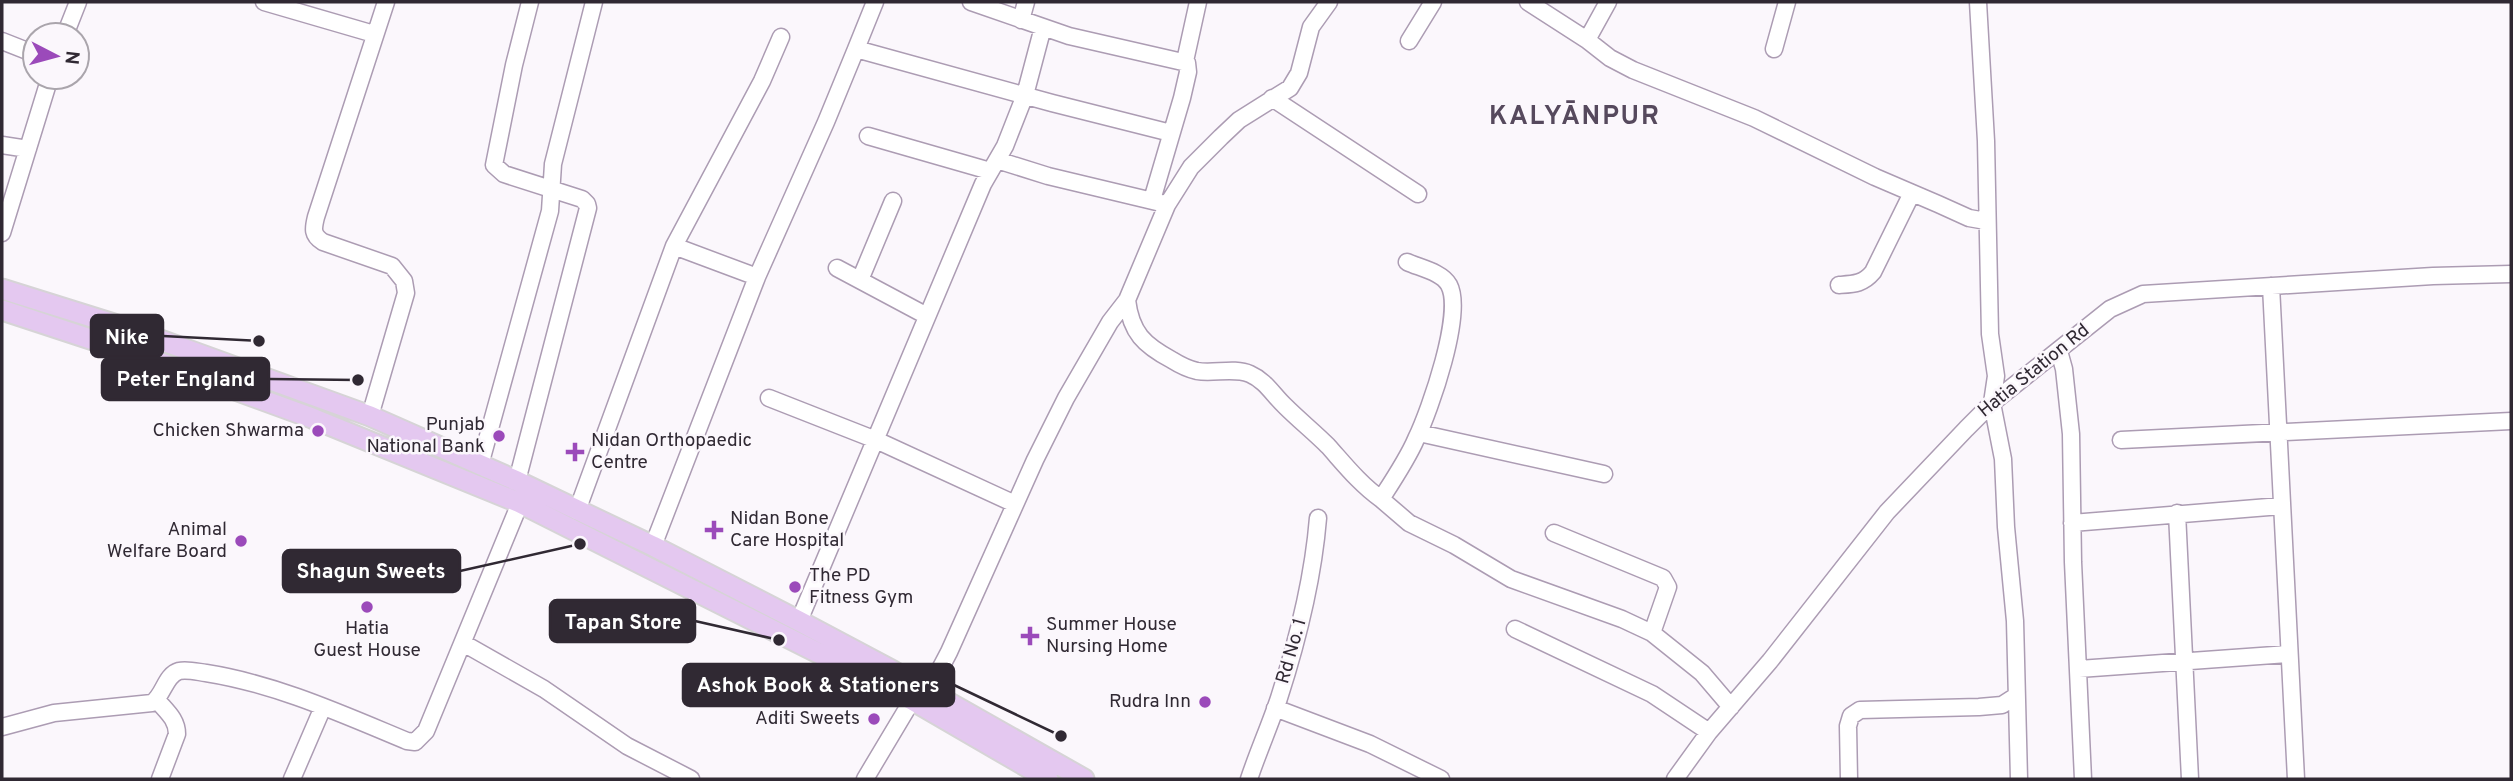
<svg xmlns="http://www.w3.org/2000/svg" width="2513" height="781" viewBox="0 0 2513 781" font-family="Overpass,sans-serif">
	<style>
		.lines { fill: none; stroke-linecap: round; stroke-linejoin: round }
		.minor-casing { stroke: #ac9cb3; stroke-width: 19 }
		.major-casing { stroke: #d6d4d6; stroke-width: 23 }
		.minor { stroke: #fff; stroke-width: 16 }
		.major { stroke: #e4c8f0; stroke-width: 19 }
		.poi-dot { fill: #9b4aba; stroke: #fbf7fc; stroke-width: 2.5 }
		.labels { text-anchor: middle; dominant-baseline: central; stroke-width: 5; stroke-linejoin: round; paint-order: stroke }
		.street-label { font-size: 19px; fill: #302933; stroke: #fbf7fc }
		.poi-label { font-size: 19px; fill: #302933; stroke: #fbf7fc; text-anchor: end }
		.district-label { font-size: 26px; font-weight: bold; letter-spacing: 2px; fill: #56495d; stroke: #fbf7fc }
		.leader { fill: none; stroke: #302933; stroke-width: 2.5 }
		.callout-dot { fill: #302933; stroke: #fbf7fc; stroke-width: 2.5 }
		.callout { fill: #302933; stroke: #302933; stroke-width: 2.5 }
		.callout-label { font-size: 21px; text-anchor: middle; font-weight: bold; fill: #fff }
	</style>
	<rect width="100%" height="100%" fill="#fbf7fc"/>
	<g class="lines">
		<defs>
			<path id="minor" d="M264,2L374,34
				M875,2L856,49L1052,103L1171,133
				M971,2L1069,36L1187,63L1188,72L1182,98L1152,200
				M1528,2L1587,40L1610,58L1633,70L1754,118L1875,177L1938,204L1969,218L1986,221
				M1978,2L1986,141L1990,334L1996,376L1992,403L2003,459L2006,527L2015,621L2019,779
				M1021,20L1026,2
				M65,35L78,2
				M1587,40L1608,2
				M2,41L35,54
				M1409,41L1433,2
				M1774,49L1787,2
				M1185,61L1198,2
				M1272,98L1418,194
				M868,136L990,171
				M2,145L28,149
				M997,160L1048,176L1161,203
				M2,233L50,77
				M674,246L757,277
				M1407,262C1420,268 1442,272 1449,285C1464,313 1430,410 1416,439C1408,458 1392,482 1381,499L1409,523L1454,545L1511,579L1622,619L1652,633L1702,673L1731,707
				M837,268L927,316
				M860,280L893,201
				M1839,285C1854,284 1863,284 1873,272L1912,193
				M2271,286L2296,779
				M1127,300C1131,333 1144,345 1172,360C1180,365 1188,369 1197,371C1214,374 1234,367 1250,374C1266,381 1273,395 1285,406C1299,420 1314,432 1328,446C1345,465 1360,484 1381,499
				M2059,351L2064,369L2071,434L2073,562L2083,779
				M769,398L876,440L1015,504
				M370,416L406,293L404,281L392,266L323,242C312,235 313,229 316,217L386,2
				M1419,433L1604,474
				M2121,440L2511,421
				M480,465L550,211L553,164L594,2
				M517,481L588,208L587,204L582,199L504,174L494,165L514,65L530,2
				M577,511L674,246L762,81L781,37
				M2177,513L2190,779
				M2072,523L2281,506
				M1554,533L1663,578L1668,587L1652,633
				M653,546L757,277L826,122L856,49
				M799,621L983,184L1005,146L1025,95L1043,27
				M1515,629L1652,694L1709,732
				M463,643L544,689L627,746L691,779
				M2079,669L2289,654
				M928,692L949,652L1035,460L1066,398L1110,322L1127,300L1167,205L1191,167L1221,137L1239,120L1290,88L1299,73L1311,27L1329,2
				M157,700C166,711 177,719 177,734L160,779
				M1275,708L1370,744L1441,779
				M2,727L54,713L152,703C164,695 165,675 179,671C187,669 198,672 206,673C276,684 342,714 407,741L415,742L426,731L520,503
				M292,779L323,707
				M865,779L917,692
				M1249,779C1258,752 1270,725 1279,698C1298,639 1313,580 1318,518
				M1675,779L1709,732L1770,661L1887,512L1966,429L1992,403L2110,309L2143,294L2433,276L2511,274
				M1849,779L1848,726L1851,716L1860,710L1979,707L2002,705L2016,696"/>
			<path id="major" d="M2,289L133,330L370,416L517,481L653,546L799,621L893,671L1084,779
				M2,310L142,356L312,418L520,503L912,700L1048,779"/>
		</defs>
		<use href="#minor" class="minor-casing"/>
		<use href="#major" class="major-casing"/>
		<use href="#minor" class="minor"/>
		<use href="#major" class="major"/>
	</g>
	<g class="poi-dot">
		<circle cx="318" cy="431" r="7"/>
		<circle cx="499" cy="436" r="7"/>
		<path d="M571.5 441.5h7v7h7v7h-7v7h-7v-7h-7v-7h7z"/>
		<path d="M710.5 519.5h7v7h7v7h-7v7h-7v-7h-7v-7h7z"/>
		<circle cx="241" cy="541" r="7"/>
		<circle cx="795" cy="587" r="7"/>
		<circle cx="367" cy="607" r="7"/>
		<path d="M1026.5 625.5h7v7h7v7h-7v7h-7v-7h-7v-7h7z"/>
		<circle cx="1205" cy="702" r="7"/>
		<circle cx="874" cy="719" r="7"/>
	</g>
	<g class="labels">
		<g class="street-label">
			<text transform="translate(2034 371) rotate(-39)">Hatia Station Rd</text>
			<text transform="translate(1292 651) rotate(-74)">Rd No. 1</text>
		</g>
		<g class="poi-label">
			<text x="485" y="425">Punjab<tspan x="485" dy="22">National Bank</tspan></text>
			<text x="304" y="431">Chicken Shwarma</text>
			<text x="591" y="441" text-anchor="start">Nidan Orthopaedic<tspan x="591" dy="22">Centre</tspan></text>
			<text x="730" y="519" text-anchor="start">Nidan Bone<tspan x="730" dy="22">Care Hospital</tspan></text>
			<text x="227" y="530">Animal<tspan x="227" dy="22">Welfare Board</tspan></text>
			<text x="809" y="576" text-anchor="start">The PD<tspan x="809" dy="22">Fitness Gym</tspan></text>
			<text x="1046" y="625" text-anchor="start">Summer House<tspan x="1046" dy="22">Nursing Home</tspan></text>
			<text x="367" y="629" text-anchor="middle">Hatia<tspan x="367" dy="22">Guest House</tspan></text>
			<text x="1191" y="702">Rudra Inn</text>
			<text x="860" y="719">Aditi Sweets</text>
		</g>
		<g class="district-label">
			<text x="1575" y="117">KALYĀNPUR</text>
		</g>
	</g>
	<path class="leader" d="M259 341L163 336M358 380L269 379M580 544L460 571M779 640L695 621M1061 736L954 685"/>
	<g class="callout-dot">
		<circle cx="259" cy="341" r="7"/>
		<circle cx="358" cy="380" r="7"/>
		<circle cx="580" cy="544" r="7"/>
		<circle cx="779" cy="640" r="7"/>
		<circle cx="1061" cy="736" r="7"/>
	</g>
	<g class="callout">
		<rect x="91" y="315" width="72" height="42" rx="7"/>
		<rect x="102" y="358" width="167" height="42" rx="7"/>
		<rect x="283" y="550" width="177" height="42" rx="7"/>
		<rect x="550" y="600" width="145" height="42" rx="7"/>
		<rect x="683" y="664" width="271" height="42" rx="7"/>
	</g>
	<g class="callout-label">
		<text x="127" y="344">Nike</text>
		<text x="186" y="386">Peter England</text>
		<text x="371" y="578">Shagun Sweets</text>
		<text x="623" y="629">Tapan Store</text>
		<text x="818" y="692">Ashok Book &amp; Stationers</text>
	</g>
	<rect width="2513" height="781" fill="none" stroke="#302933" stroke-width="7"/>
	<g transform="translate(56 56) rotate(96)"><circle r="33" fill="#fbf7fc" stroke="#aaa5ac" stroke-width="2"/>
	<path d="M0-5L12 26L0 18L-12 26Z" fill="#9b4aba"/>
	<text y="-10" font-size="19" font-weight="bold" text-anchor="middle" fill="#302933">N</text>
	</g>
</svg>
